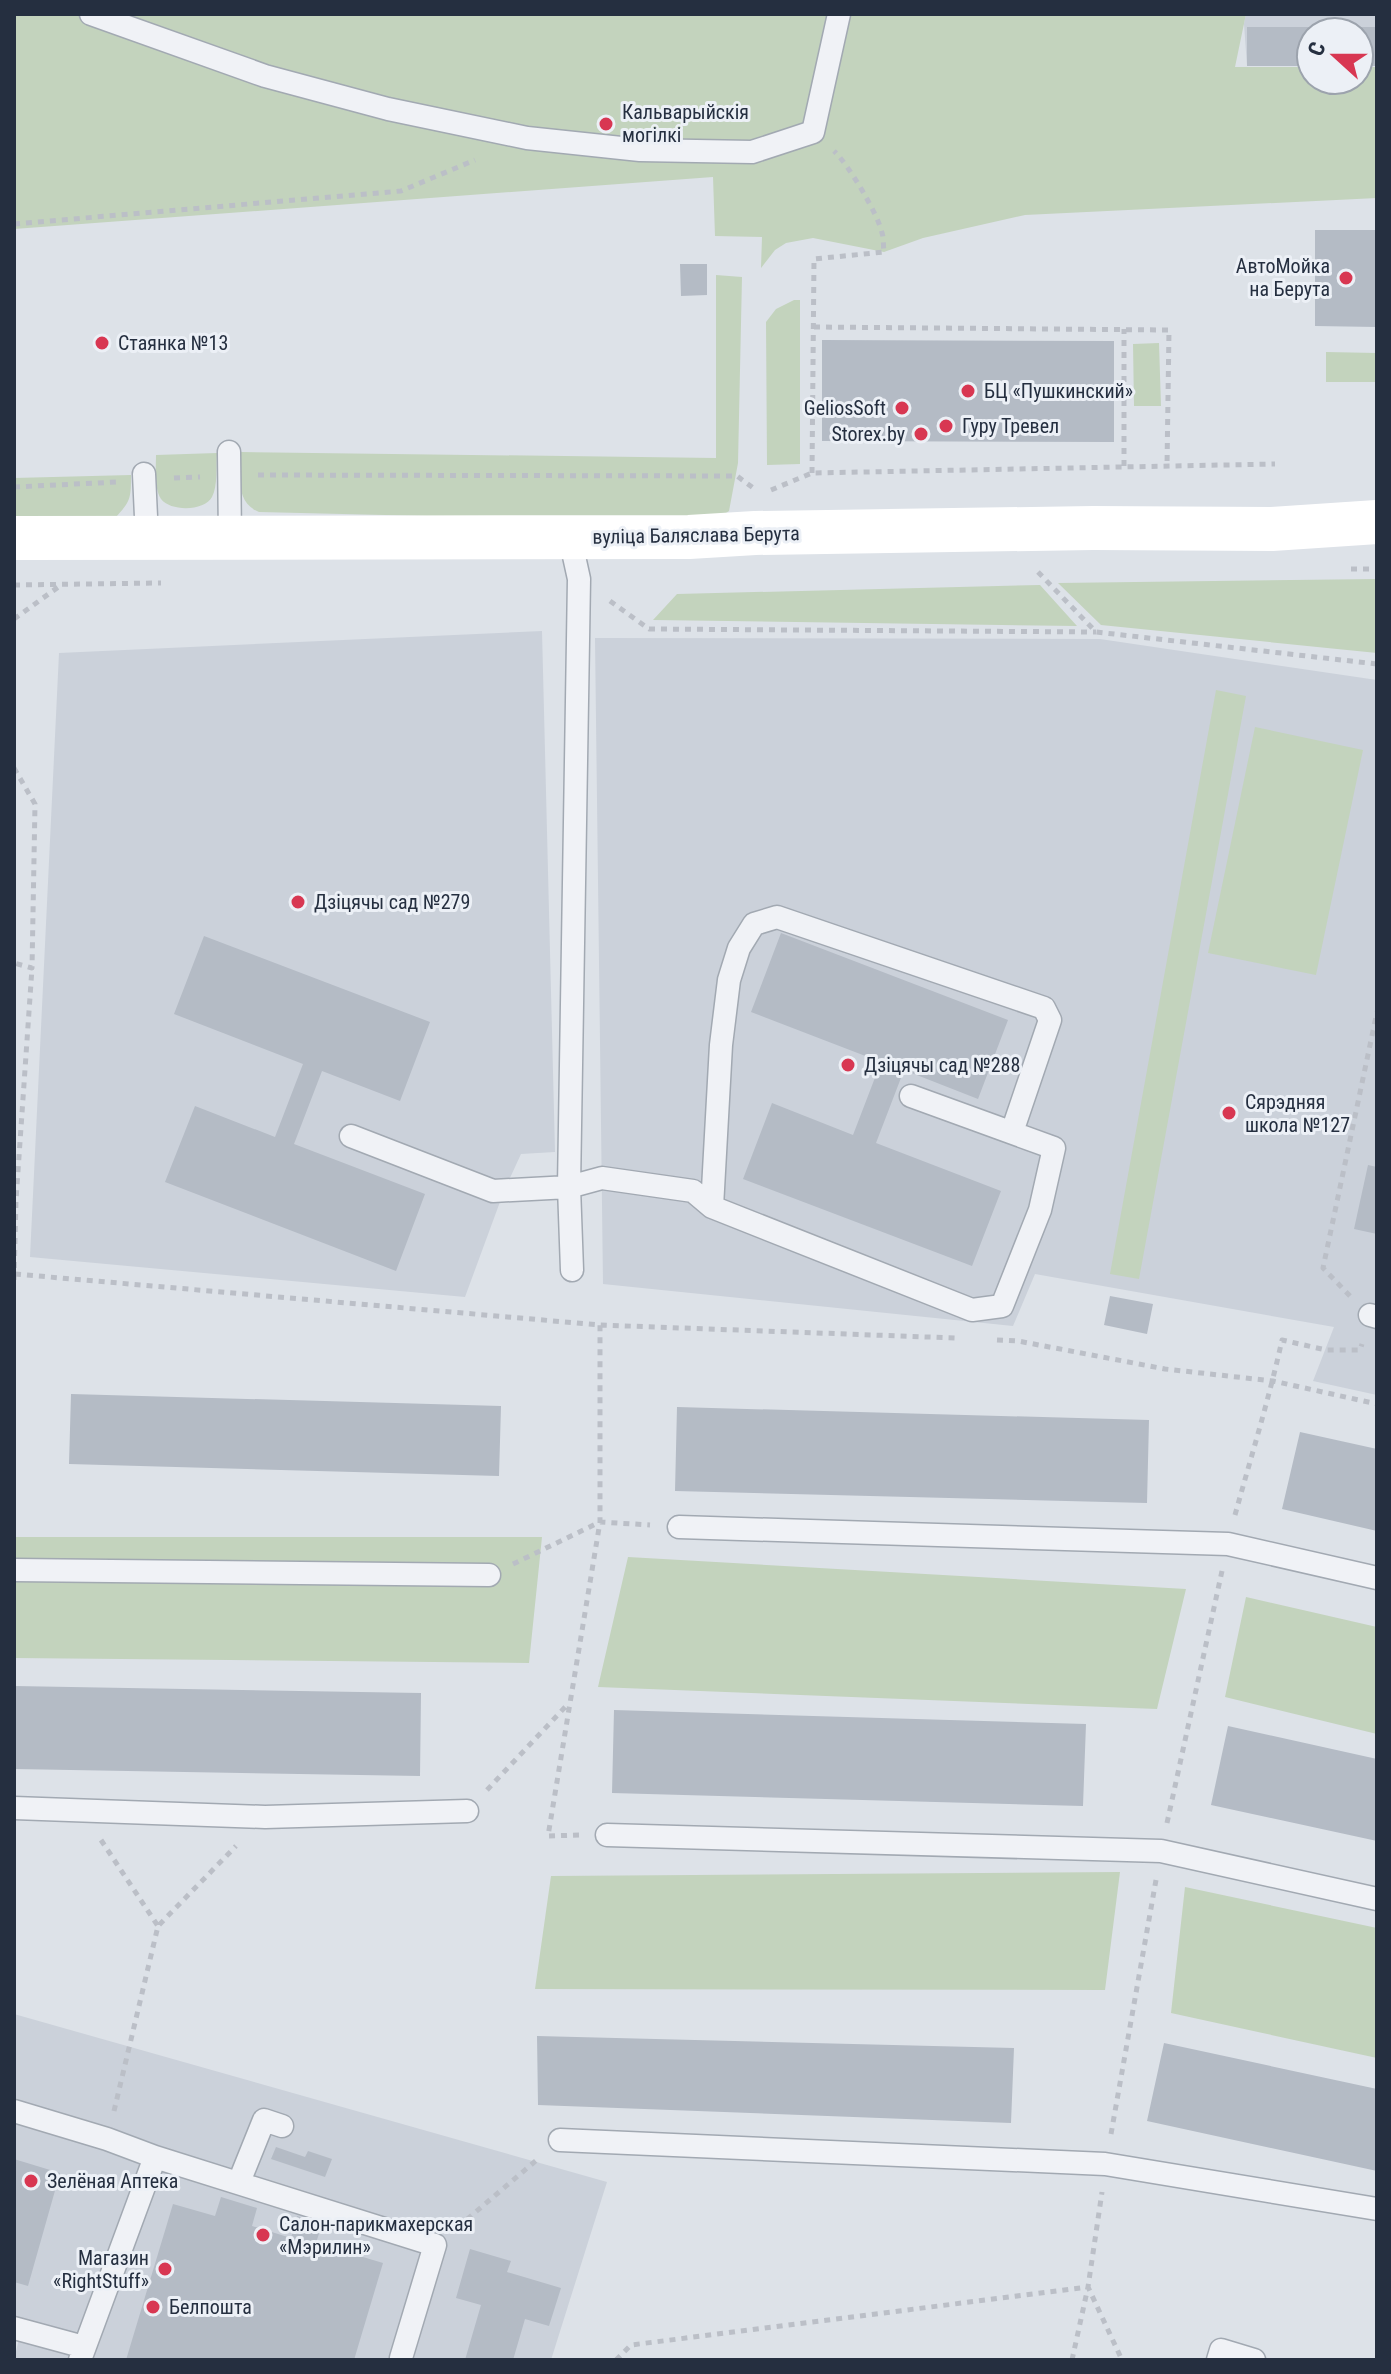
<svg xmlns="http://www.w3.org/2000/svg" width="1391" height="2374" viewBox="0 0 1391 2374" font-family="'Roboto Condensed',sans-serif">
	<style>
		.built { fill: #cbd1da }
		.green { fill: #c3d3bd }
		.building { fill: #b4bbc5 }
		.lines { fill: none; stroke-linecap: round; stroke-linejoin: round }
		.lane-casing { stroke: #a2a9b2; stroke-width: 25 }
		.path { stroke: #bbbfc7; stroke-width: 5; stroke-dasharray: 6 6; stroke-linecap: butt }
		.lane { stroke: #f0f2f6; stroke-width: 22 }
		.secondary { stroke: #fff; stroke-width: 44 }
		.poi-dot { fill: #d83752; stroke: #ecf0f6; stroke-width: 3 }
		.labels { text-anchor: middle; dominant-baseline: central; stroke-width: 6; stroke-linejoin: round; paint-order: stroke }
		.poi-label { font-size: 20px; fill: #252f40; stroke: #ecf0f6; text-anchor: start }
		.street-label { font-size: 20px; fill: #252f40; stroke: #ecf0f6 }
	</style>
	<rect width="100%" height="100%" fill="#dde2e8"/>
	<path class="built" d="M1246,14H1377V66H1359V32H1311L1247,66L1244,24Z
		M542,631L555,1152L521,1154L504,1191L465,1297L30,1257L59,653Z
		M595,638L1100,639L1377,680V1395L1313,1381L1334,1327L1035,1274L1013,1326L603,1284Z
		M14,2014L607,2182L551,2360H14L20,2334L14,2332Z"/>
	<path class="green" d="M14,14H1246L1235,67H1311V80H1359V67H1377V198L1025,215L923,238L884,252L813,238L786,243L775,250L761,268L762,237L715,236L713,177L14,229Z
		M716,275L742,277L738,463L729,511L711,523L259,512C234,502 241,475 241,452L716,458Z
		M794,300H800V464L767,465L766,322L776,309Z
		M1159,343L1161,406H1134L1133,344Z
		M1326,352L1377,353V382H1326Z
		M217,453C216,465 218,486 212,497C205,511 171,512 161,499C154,488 156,468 156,455Z
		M131,475C131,498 131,501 115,518L14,521V478Z
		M1377,579V653L1101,625L1058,583Z
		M1040,585L1077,626L653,620L677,594Z
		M1216,690L1246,696L1139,1279L1110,1274Z
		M1255,727L1363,750L1316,975L1208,953Z
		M14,1537H542L529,1663L14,1658Z
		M628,1557L1186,1589L1157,1709L598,1687Z
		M1246,1597L1377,1627V1734L1225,1697Z
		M1120,1872L1105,1990L535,1989L551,1876Z
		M1185,1887L1377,1928V2058L1171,2013Z"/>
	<path class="building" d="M1247,27H1377V66H1359V32H1311V66H1247Z
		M1315,230H1377V327L1315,326Z
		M680,264H707V295L681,296Z
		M822,340L1114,341V442L822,441Z
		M781,933L1008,1020L978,1099L904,1070L876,1143L1001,1191L972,1266L743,1179L772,1103L853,1135L881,1062L751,1012Z
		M204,936L430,1022L400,1101L322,1071L294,1144L425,1194L396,1271L165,1182L195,1106L275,1137L303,1064L174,1014Z
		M1368,1165L1377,1167V1234L1354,1229Z
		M1110,1296L1153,1304L1147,1334L1104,1325Z
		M71,1394L501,1406L499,1476L69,1464Z
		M677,1407L1149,1420L1147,1503L675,1491Z
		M1300,1432L1377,1449V1531L1282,1509Z
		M14,1686L421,1693L420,1776L14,1769Z
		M614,1710L1086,1724L1083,1806L612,1793Z
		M1228,1726L1377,1759V1841L1211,1805Z
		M537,2036L1014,2048L1011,2123L538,2105Z
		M1164,2043L1377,2089V2171L1147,2121Z
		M276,2147L305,2157L308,2151L332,2159L325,2177L271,2159Z
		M14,2159L60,2173L28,2286L14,2282Z
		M221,2197L257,2208L252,2226L291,2238L297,2216L322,2224L316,2243L383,2263L354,2360H126L173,2204L215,2216Z
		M470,2249L511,2261L507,2272L561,2288L549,2326L525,2319L513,2360H465L481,2305L456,2298Z"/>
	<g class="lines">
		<defs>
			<path id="lane" d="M91,14L265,76L388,109L527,138L640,150L752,152L813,132L839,14
				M229,452L230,539
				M144,474L147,538
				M570,538L579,579L569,1187L572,1270
				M351,1136L493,1191L569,1187L602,1178L693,1191L712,1207L972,1310L1002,1306L1040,1210L1054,1148L911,1096
				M712,1207L721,1045L729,980L739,948L754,924L777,917L1044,1008L1050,1020L1012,1132
				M1370,1315L1377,1317
				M679,1527L1228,1544L1377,1578
				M14,1570L489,1575
				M14,1808L265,1817L467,1811
				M607,1835L1161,1851L1377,1899
				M14,2111L107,2139L155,2157
				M560,2140L1105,2164L1377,2209
				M239,2182L264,2120L282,2126
				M14,2328L84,2347
				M80,2360L155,2157L435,2245L401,2358
				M1218,2360L1221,2350L1254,2360"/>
		</defs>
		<use href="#lane" class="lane-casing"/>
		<path class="path" d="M14,224L401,191L475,160
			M814,327L1169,330L1167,466
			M1124,466V329
			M812,473L814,259L884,252C883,246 884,238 882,233C878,214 848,164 834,151
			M258,475L737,476L756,490
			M174,478L200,477
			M14,487L117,482
			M771,490L812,473L1275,464
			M1351,569H1377
			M1038,572L1096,632L1377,664
			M14,585L161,583
			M610,601L649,629L1096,632
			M14,619L61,585
			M14,768L35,804L32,968L14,963
			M15,1274L600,1325L955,1338
			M14,1280L16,1200L32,968
			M1350,1296L1323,1268L1377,1012
			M997,1340L1018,1341L1165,1369L1273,1381L1377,1404
			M1235,1515C1251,1457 1269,1399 1282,1340L1326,1350H1360L1362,1344
			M513,1564L600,1522L650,1525
			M487,1790L568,1704
			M1167,1823L1222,1571
			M579,1835L548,1836L600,1522V1325
			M101,1840L158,1926
			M114,2111L158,1926L236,1846
			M1111,2134L1156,1880
			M458,2227L539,2158
			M616,2360L631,2345L1088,2287L1122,2360
			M1072,2360L1088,2287L1102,2192"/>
		<use href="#lane" class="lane"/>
		<path class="secondary" d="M14,538L689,537L755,533L1093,528L1272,529L1377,522"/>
	</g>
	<g class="poi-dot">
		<circle cx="606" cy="124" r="8"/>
		<circle cx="1346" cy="278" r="8"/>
		<circle cx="102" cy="343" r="8"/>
		<circle cx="968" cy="391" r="8"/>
		<circle cx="902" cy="408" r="8"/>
		<circle cx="946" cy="426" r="8"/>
		<circle cx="921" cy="434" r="8"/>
		<circle cx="298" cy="902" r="8"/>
		<circle cx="848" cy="1065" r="8"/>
		<circle cx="1229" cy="1113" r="8"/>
		<circle cx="31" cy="2181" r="8"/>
		<circle cx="263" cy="2235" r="8"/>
		<circle cx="165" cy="2269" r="8"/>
		<circle cx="153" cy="2307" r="8"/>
	</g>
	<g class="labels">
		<g class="poi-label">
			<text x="622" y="112">Кальварыйскія<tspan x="622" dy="23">могілкі</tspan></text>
			<text x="1330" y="266" text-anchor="end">АвтоМойка<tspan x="1330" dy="23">на Берута</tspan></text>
			<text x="118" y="343">Стаянка №13</text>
			<text x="984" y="391">БЦ «Пушкинский»</text>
			<text x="886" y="408" text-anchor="end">GeliosSoft</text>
			<text x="962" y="426">Гуру Тревел</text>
			<text x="905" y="434" text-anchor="end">Storex.by</text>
			<text x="314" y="902">Дзіцячы сад №279</text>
			<text x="864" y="1065">Дзіцячы сад №288</text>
			<text x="1245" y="1102">Сярэдняя<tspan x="1245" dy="23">школа №127</tspan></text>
			<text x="47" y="2181">Зелёная Аптека</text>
			<text x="279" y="2224">Салон-парикмахерская<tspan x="279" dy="23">«Мэрилин»</tspan></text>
			<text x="149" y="2258" text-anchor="end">Магазин<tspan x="149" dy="23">«RightStuff»</tspan></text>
			<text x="169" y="2307">Белпошта</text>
		</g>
		<g class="street-label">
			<text transform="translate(696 535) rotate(-1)">вуліца Баляслава Берута</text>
		</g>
	</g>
	<rect width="1391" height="2374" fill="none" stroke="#252f40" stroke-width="32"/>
	<g transform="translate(1335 56) rotate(291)"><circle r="38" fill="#ecf0f6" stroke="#9ca3ad" stroke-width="2"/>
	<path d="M0-6L14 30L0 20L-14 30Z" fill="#d83752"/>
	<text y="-12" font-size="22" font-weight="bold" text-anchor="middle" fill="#252f40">С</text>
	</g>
</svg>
